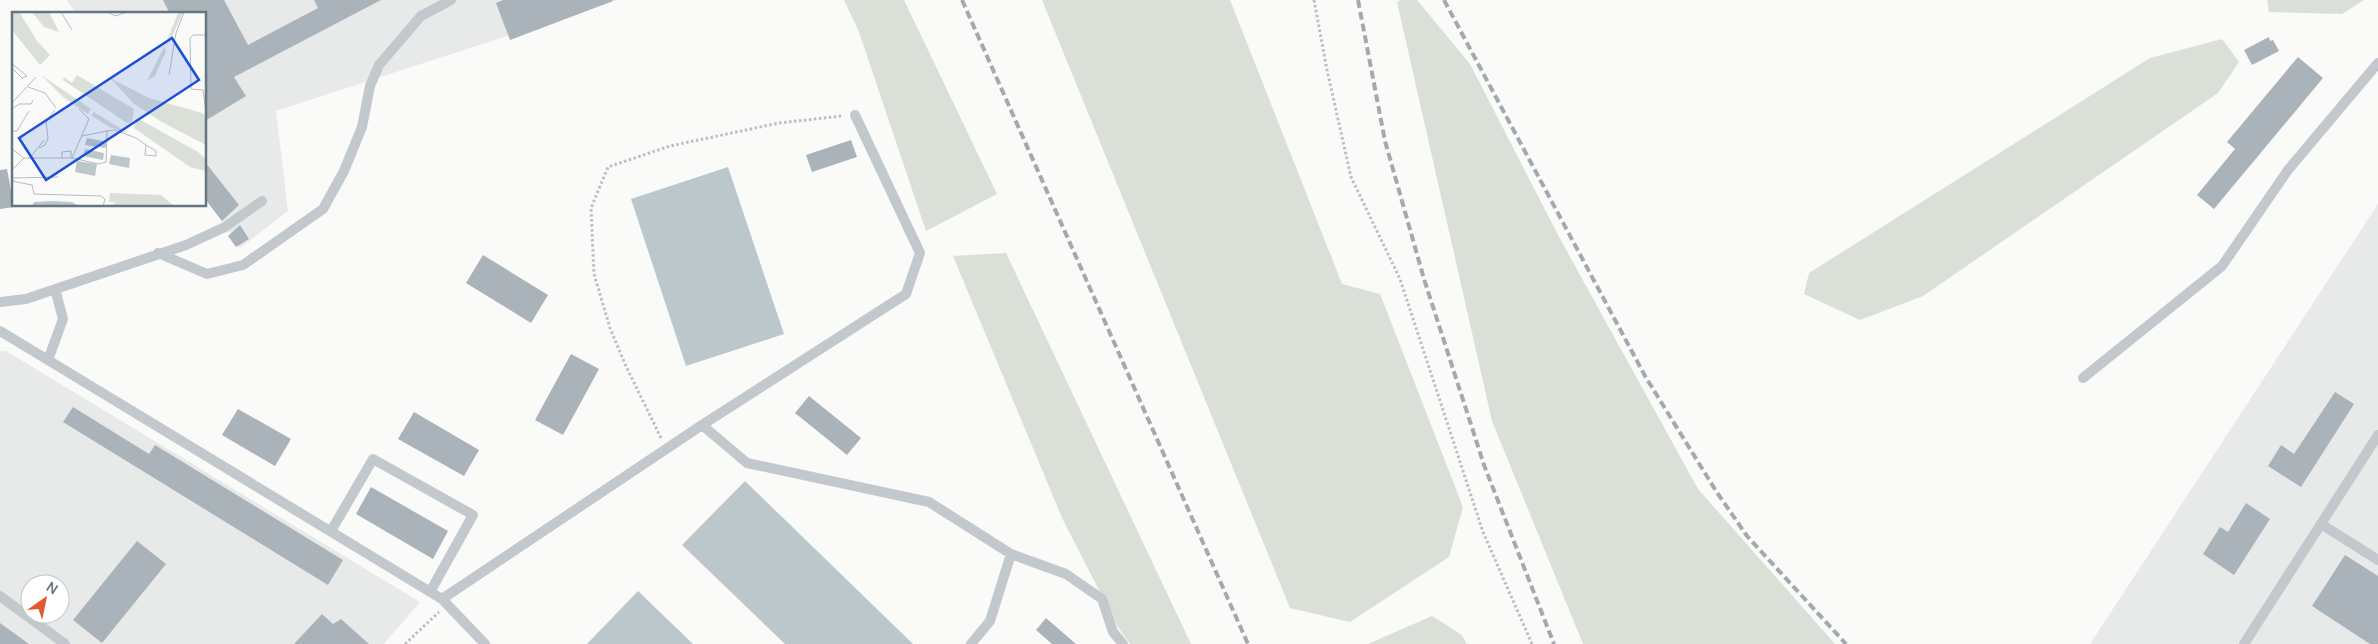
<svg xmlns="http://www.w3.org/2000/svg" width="2378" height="644" viewBox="0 0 2378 644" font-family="Manrope,sans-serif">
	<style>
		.built { fill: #e8e9e9; fill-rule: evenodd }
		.green { fill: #dadfd7 }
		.water { fill: #bbc7cb }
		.building { fill: #aab3b9 }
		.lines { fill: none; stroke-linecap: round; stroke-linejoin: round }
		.path { stroke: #bbbfc2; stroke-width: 3; stroke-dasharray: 2.5 2.5; stroke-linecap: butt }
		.service { stroke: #c3c8cc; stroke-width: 10 }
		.rail { stroke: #a2aab0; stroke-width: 4; stroke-dasharray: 8 4; stroke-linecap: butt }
		.inset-road { fill: none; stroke: #b5bdc2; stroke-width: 1 }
		.view { fill: #1d4ed8; fill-opacity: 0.15; stroke: #1d4ed8; stroke-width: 2.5 }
		.inset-edge { fill: none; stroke: #657683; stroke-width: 2.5 }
	</style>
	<rect width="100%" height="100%" fill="#fafaf8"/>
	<path class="built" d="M67,0H618L276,111L288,211L240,248L205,197V14H76Z
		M2378,204V644H2090Z
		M0,351H6L420,602L384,644H0ZM30,584H60V614H30Z"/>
	<path class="green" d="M844,0H904L997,194L926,231L859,32Z
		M1042,0H1230L1342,284L1380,294L1463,507L1449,557L1350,622L1290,608Z
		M1401,0H1417L1470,64L1558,235L1698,489L1835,644H1583L1492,421L1397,2Z
		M2267,0H2364L2342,14L2269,12Z
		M2222,39L2239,62L2218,93L1923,296L1860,320L1804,294L1809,273L2150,58Z
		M1006,253L1191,644H1130L1118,627L1063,520L953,256Z
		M1432,616L1462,635L1467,644H1368Z"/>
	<path class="water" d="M728,167L784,334L686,366L631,199Z
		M745,481L913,644H785L682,545Z
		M638,591L693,644H587Z"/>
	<path class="building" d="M163,0H224L248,45L318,8L314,0H381L234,77L246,96L205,121V14H170Z
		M503,0H612L613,1L510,40L496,3Z
		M2269,37L2270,41L2273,40L2279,51L2252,65L2244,50Z
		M2298,57L2323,78L2214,209L2197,195L2235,149L2227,142Z
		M851,140L857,157L812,172L806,155Z
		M205,162L239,205L222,221L205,199Z
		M7,169L14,207L0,209V170Z
		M240,225L249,239L236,247L228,236Z
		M483,255L548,295L531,323L466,283Z
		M571,354L599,369L563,435L535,420Z
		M2335,392L2354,404L2301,487L2268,466L2281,445L2294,454Z
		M809,396L861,438L847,455L795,413Z
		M73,407L149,454L155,445L343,560L328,585L63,422Z
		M238,409L291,439L275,466L222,435Z
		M414,412L479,450L464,476L398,439Z
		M371,487L448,531L433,559L356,514Z
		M2246,503L2270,519L2234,575L2203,554L2220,527L2228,532Z
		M137,541L166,564L102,643L73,620Z
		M2345,555L2378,576V644H2370L2312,606Z
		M322,614L333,624L341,619L369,644H294Z
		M1046,618L1076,644H1052L1036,630Z
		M0,623L29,644H0Z"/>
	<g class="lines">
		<path class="path" d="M1314,0L1327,70L1351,177L1400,279L1483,532L1532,644
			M661,438L625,364L610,328L594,274L591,208L608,167L670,146L779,123L842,116
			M405,644L439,612"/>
		<path class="service" d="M158,253L207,274L243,265L323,209L344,171L362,127L370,86L379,65L421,16L451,0
			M0,302L26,299L186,245L225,227L262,201
			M0,331L442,599L485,644
			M48,360L63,319L55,289
			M2083,378L2222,266L2288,170L2378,63
			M702,425L747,463L929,502L1011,554L990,621L971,644
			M2321,524L2378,560
			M331,531L373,459L473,515L430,592
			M1011,554L1066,574L1102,599L1113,632L1123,644
			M0,596L65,644
			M442,599L702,425L906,294L920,253L855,115
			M2244,644L2378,435"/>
		<path class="rail" d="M962,0L1248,644
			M1358,0L1385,141L1424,279L1484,465L1554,644
			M1444,0L1645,376L1716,491L1747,536L1846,644"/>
	</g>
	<g transform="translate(12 12)">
		<rect width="194" height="194" fill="#fafaf8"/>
		<path d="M0,0H7L25,29L38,43L28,53L0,18ZM20,0H37L47,20L32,15ZM171,0L158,29L154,31L166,1ZM152,35L154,39L143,64L135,69ZM29,63L79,97L76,102L51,85ZM65,63L122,97L120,110L115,111L51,68L52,65L60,71ZM98,66L137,86L190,101L194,104V133L148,109L121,91ZM82,100L116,121L97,115L79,103ZM125,106L186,140L194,147V159L178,155L122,116ZM98,181L149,183L162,194H99L104,190H97Z" fill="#dadfd7"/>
		<path d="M75,126L95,130L93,136L73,133ZM73,137L92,141L91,148L71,144ZM99,143L118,146L117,156L97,152ZM65,149L85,152L83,164L63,160ZM39,189L60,190L66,194H20L22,190Z" fill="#bbc7cb"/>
		<path class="inset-road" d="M49,0L60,18M96,0L103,4L115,0M194,23H181L178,26L179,77L191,78L194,100M0,52L15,64L10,66L0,56M157,63L164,21L172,0M16,75L33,81L44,96M0,91L24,65M0,97L7,92H19L21,88M0,119H5L17,99M95,119L103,118L124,126L134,133L133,143L144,144V139L134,133M27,136L33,133L36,126L34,109L43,98M0,137L12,146M12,146H60L87,152L94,150L95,119L70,124M50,146V140L59,139V146M60,146L77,107L67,97M17,147L32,128M0,158L12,146M0,166L46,165M0,169L20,173L22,182L89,184L93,187L91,194"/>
		<path class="view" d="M160,26L187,68L34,168L7,126Z"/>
		<rect width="194" height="194" class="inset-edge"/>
	</g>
	<g transform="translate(45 599) rotate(33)"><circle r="24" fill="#ffffff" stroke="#c1c8cd"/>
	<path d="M0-4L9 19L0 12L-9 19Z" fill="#e4572e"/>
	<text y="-8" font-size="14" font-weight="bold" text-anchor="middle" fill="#657683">N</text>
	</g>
</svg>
